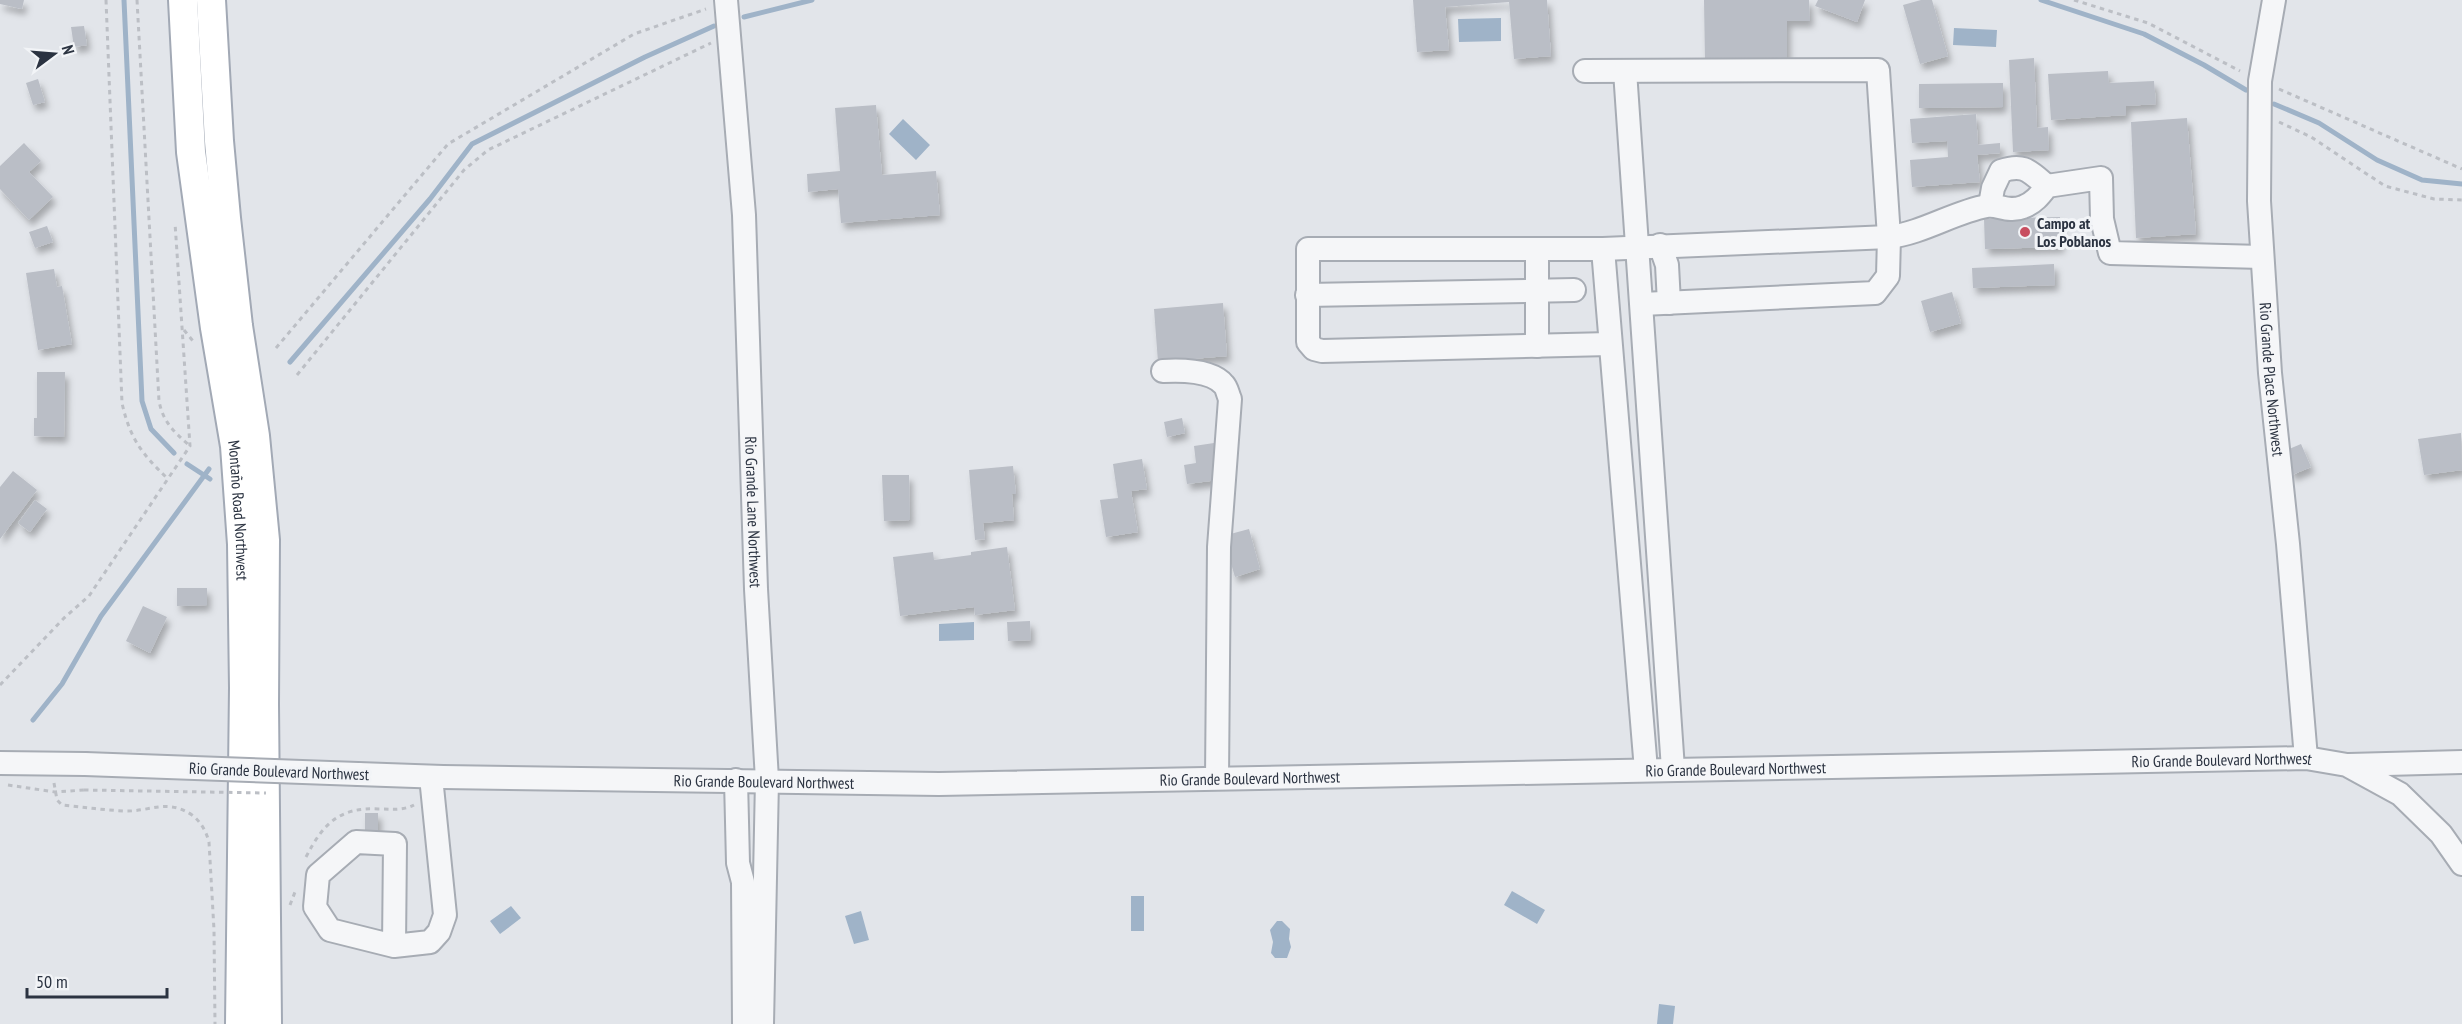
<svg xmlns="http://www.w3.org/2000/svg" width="2462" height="1024" viewBox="0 0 2462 1024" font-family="'PT Sans Narrow',sans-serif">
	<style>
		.water { fill: #9fb3c8 }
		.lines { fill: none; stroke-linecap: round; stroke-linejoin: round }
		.stream { stroke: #9fb3c8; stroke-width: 5 }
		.building { fill: #babec6; filter: url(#shadow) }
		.minor-casing { stroke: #a7acb4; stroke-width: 26 }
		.major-casing { stroke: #a2a9b5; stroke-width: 32 }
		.path { stroke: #bcbfc5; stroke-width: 3; stroke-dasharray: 4.5 4.5; stroke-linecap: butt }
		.minor { stroke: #f5f6f8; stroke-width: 22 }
		.major { stroke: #fff; stroke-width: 28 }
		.minor-bridge-casing { stroke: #a7acb4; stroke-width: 26; stroke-linecap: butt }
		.path-bridge { stroke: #bcbfc5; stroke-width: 3; stroke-dasharray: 4.5 4.5; stroke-linecap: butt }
		.minor-bridge { stroke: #f5f6f8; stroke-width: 22 }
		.poi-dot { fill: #c84e60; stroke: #f2f4f7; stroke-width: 2 }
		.labels { text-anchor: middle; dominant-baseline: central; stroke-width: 6; stroke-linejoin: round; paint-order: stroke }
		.poi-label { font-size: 16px; font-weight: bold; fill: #2b3341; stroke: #f2f4f7; text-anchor: start }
		.street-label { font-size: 16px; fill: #2b3341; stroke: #f2f4f7 }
	</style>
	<defs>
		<filter id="shadow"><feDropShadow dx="3.5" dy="6" stdDeviation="3" flood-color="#0004"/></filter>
	</defs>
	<rect width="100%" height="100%" fill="#e2e5ea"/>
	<path class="water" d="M1501,18V41L1459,42L1458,19Z
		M1954,28L1997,30L1996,47L1953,45Z
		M903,119L930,145L916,160L889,134Z
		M974,622V640L939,641V624Z
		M1512,891L1545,910L1537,924L1504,905Z
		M1131,896H1144V931H1131Z
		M511,906L521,918L500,934L490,921Z
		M861,911L869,940L854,944L845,916Z
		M1277,921H1282L1290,929L1289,939L1291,947L1287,958H1275L1271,953L1273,942L1270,930Z
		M1659,1004L1675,1006L1673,1024H1657Z"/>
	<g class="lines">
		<path class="stream" d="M124,0L142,401L151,429L174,453
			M2041,0L2144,34L2204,65L2246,90
			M744,17L812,0
			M2274,104L2319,123L2377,160L2422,180L2462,184
			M290,362L430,199L472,144L645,57L714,26
			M187,464L210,479
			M33,720L62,684L101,616L209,469"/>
	</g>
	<path class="building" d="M0,0H24L22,9L0,4Z
		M1413,0H1547L1551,56L1514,59L1509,2L1445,7L1449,50L1417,52Z
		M1704,0H1809L1810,21H1787V60L1705,61Z
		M1818,0H1865L1857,22L1815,6Z
		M1921,0H1932L1948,56L1920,64L1903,5Z
		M84,26L87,45L74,47L71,27Z
		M2034,58L2037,128L2048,127L2049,150L2013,152L2009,60Z
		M2108,71L2109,83L2154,81L2156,104L2126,106V115L2051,120L2048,74Z
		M38,79L45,102L33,105L26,83Z
		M2003,83V107L1919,108V84Z
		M876,105L882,175L936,171L940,215L841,223L838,189L808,192L807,174L840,171L835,108Z
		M1976,114L1978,145L2000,143V153L1977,155L1980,182L1912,187L1910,160L1948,157L1947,141L1912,143L1910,119Z
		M2187,118L2196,234L2136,238L2131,122Z
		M24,143L41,161L29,172L53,197L29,220L0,189V166Z
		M2060,217L2061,247L1985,249L1984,219Z
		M47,226L53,242L35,248L29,232Z
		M2054,264L2055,285L1973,288L1972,268Z
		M54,269L57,287L62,286L72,344L38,350L26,273Z
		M1952,292L1961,323L1930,332L1921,301Z
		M1223,303L1227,356L1158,362L1154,309Z
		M37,372H65L64,437L34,436V418H37Z
		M1182,418L1185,433L1167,437L1164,422Z
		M2461,433L2462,470L2424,475L2418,439Z
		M1214,443L1218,480L1187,484L1184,465L1196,463L1194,446Z
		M2301,444L2311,467L2292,475L2282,452Z
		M1142,459L1147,489L1131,491L1138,532L1106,537L1100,500L1118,498L1113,464Z
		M1013,466L1016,494H1012L1014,520L983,523L985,539L975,540L969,470Z
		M13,471L37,490L0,539V487Z
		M882,475H909L910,520L884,521Z
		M35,500L47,509L30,532L18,523Z
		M1249,529L1260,569L1235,577L1223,536Z
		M1007,547L1015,610L975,615L974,607L900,616L893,557L933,552L934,560L971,555V552Z
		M177,588H207V605L177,606Z
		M143,606L167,617L150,653L126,641Z
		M1030,621L1031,640L1008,641L1007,622Z
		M365,813H378V834H365Z"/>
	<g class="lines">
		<defs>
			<g id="minor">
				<path id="s1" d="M726,0L744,215L756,589L767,780L762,1024"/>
				<path id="s2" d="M2274,0L2260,81L2259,201L2270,373L2288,544L2306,758"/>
				<path d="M1585,71L1878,70L1889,237L1888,276L1875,293L1642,304"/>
				<path d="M1625,71L1673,769"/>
				<path d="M1990,205L1993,188L2001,171C2024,163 2029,171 2047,186"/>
				<path d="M1660,245L1667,265L1669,303"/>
				<path d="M1537,249V346"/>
				<path d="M1603,249L1646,770"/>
				<path d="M1307,295L1574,290"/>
				<path d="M1610,344L1322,351L1314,349L1308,342V249H1603L1889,237C1923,233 1954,212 1987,206C1998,204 2008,213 2023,207C2034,203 2040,195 2047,186L2101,178L2102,219L2110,253L2262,257"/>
				<path d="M1163,371C1180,370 1212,370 1224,385C1227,388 1228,395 1230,399L1219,547L1217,778"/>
				<path d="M0,763L85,764"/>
				<path d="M2349,765L2462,762"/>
				<path id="s3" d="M358,774L443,777L939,784L2306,758L2347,765L2400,794L2441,834L2462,864"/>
				<path d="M736,780L738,863L743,882L744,1024"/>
				<path d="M394,946L395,844L356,842L318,875L315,907L330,930L394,946L430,942L439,932L445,915L431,777"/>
			</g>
			<g id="major">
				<path id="s4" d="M183,0L191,152L215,328L235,446L242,544L244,688L240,1024"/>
				<path d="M211,0L219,141L226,218L238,326L255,436L265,540L264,704L267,1024"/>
			</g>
		</defs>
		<use href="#minor" class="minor-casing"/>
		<use href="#major" class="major-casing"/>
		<path class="path" d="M106,0L122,403C130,439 142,454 168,479
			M137,0L159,401C163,422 174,432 190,446
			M2074,0L2148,23L2240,71
			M2279,89L2462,169
			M2279,122L2311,137L2385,186L2434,199L2462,200
			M184,330L193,341
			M276,348L448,144L634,34L706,9
			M297,375L464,170L488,150L711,43
			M0,685L64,618L89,596L190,446L175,223
			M54,783L57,800L62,805C83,807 103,810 124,811C150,812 167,798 192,815C201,822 206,831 209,842L214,930L215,1024
			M8,785L55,792L84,790
			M306,857C323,824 339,807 378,809C391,809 402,811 414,805
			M290,905L295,892"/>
		<use href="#minor" class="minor"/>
		<use href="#major" class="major"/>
		<defs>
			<path id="minor-bridge" d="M85,764L358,774"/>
		</defs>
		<use href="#minor-bridge" class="minor-bridge-casing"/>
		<path class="path-bridge" d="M84,790L266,793"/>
		<use href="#minor-bridge" class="minor-bridge"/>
	</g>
	<circle class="poi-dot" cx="2025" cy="232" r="6"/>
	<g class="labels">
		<g class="poi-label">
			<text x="2037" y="223">Campo at<tspan x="2037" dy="18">Los Poblanos</tspan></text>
		</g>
		<g class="street-label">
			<text stroke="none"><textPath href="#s2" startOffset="381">Rio Grande Place Northwest</textPath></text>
			<text stroke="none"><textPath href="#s4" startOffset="514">Montaño Road Northwest</textPath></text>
			<text stroke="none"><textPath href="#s1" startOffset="513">Rio Grande Lane Northwest</textPath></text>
			<text stroke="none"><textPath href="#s3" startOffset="1864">Rio Grande Boulevard Northwest</textPath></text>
			<text stroke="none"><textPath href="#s3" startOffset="1378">Rio Grande Boulevard Northwest</textPath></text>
			<text transform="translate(279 771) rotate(2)">Rio Grande Boulevard Northwest</text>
			<text stroke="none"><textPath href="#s3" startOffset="892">Rio Grande Boulevard Northwest</textPath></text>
			<text stroke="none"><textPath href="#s3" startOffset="406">Rio Grande Boulevard Northwest</textPath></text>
		</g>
	</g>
	<g transform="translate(54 54) rotate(74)" stroke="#f2f4f7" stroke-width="4.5" paint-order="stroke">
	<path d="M0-4.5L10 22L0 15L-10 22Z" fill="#2b3341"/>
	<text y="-9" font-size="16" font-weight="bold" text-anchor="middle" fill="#2b3341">N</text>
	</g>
	<path d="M27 988v9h140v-9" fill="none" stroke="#2b3341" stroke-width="3"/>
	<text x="36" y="988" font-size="18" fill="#2b3341" stroke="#f2f4f7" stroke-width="4.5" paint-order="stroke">50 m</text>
</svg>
